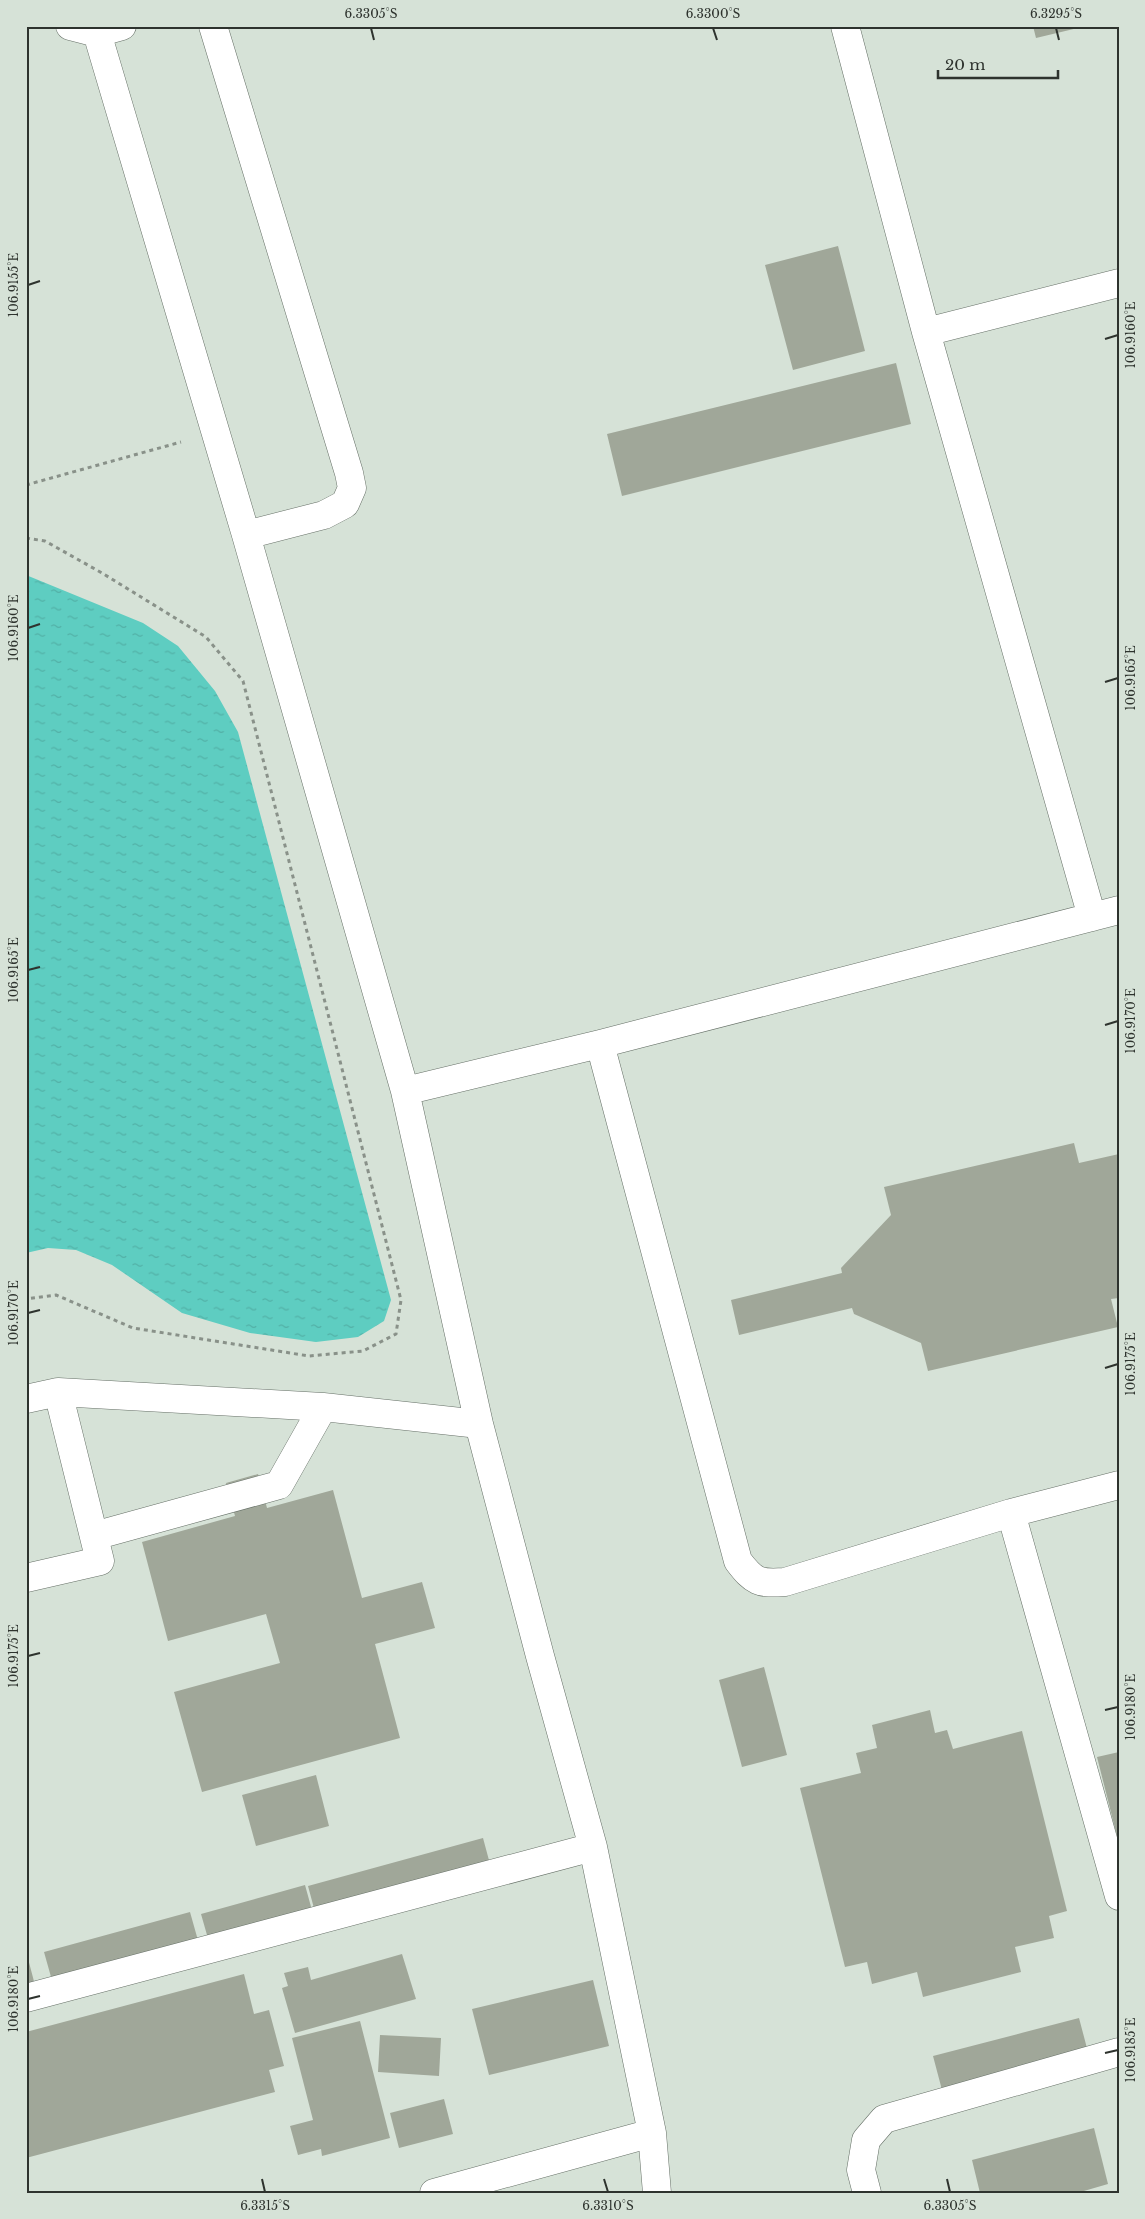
<svg xmlns="http://www.w3.org/2000/svg" width="1145" height="2219" viewBox="0 0 1145 2219" font-family="'Libre Baskerville',serif">
	<style>
		.water { fill: url(#water-ripples) }
		.building { fill: #a0a799 }
		.lines { fill: none; stroke-linecap: round; stroke-linejoin: round }
		.minor-casing { stroke: #667067; stroke-width: 29 }
		.path { stroke: #899189; stroke-width: 3; stroke-dasharray: 4 4; stroke-linecap: butt }
		.minor { stroke: #fff; stroke-width: 28 }
		.ticks { fill: none; stroke: #2e332e; stroke-width: 2 }
		.neatline { fill: none; stroke: #2e332e; stroke-width: 2 }
		.ticks-label { font-size: 12px; text-anchor: middle; fill: #2e332e }
	</style>
	<defs>
		<pattern id="water-ripples" width="26" height="14" patternUnits="userSpaceOnUse" patternTransform="scale(1.25)"><rect width="26" height="14" fill="#5ecdc1"/><path d="M2 4q2-2 4 0t4 0M15 11q2-2 4 0t4 0" fill="none" stroke="#52b0a6"/></pattern>
	</defs>
	<rect width="100%" height="100%" fill="#d6e2d7"/>
	<path class="water" d="M26,575L143,623L178,646L215,691L238,732L391,1300L384,1321L358,1337L316,1342L250,1333L182,1313L112,1265L76,1250L48,1248L26,1253Z"/>
	<path class="building" d="M1033,26H1082V27L1036,38Z
		M838,246L865,351L793,370L765,265Z
		M896,363L911,424L622,496L607,434Z
		M1074,1143L1079,1163L1119,1154V1298L1111,1299L1118,1327L928,1371L921,1343L854,1314L852,1308L739,1335L731,1300L842,1273L841,1268L891,1215L884,1187Z
		M258,1474L267,1508L333,1490L362,1598L422,1582L435,1628L375,1644L400,1738L202,1792L174,1692L280,1663L266,1614L168,1641L142,1542L235,1516L226,1483Z
		M764,1667L787,1755L742,1767L719,1680Z
		M930,1710L935,1733L947,1730L953,1749L1022,1731L1067,1911L1049,1916L1054,1938L1015,1947L1021,1972L923,1997L917,1972L872,1984L867,1962L845,1967L800,1788L861,1773L856,1753L877,1748L872,1725Z
		M1119,1752V1840H1118L1097,1757Z
		M316,1775L329,1826L256,1846L242,1795Z
		M483,1838L490,1864L315,1912L308,1886Z
		M305,1885L313,1914L209,1942L201,1914Z
		M190,1912L199,1944L53,1984L44,1952Z
		M26,1951L36,1989L26,1992Z
		M402,1954L416,1999L295,2033L282,1988L288,1986L284,1973L308,1967L311,1980Z
		M244,1974L254,2014L269,2010L284,2066L269,2070L275,2092L26,2158V2032Z
		M593,1980L609,2046L489,2075L472,2009Z
		M1079,2018L1088,2052L942,2090L933,2056Z
		M360,2021L390,2138L322,2156L321,2149L298,2155L290,2126L313,2120L292,2038Z
		M380,2035L441,2038L439,2076L378,2072Z
		M444,2099L453,2134L399,2148L390,2113Z
		M1094,2128L1108,2184L1077,2193H980L972,2160Z"/>
	<g class="lines">
		<defs>
			<path id="minor" d="M70,26L97,33L122,26
				M95,26L246,535L405,1091
				M213,26L349,473L352,488L345,504L324,515L246,535
				M845,26L926,332L1092,917
				M926,332L1119,283
				M600,1044L738,1561C754,1582 759,1584 785,1582L1011,1513L1119,1485
				M26,1399L58,1392L323,1407L479,1424
				M1011,1513L1119,1896
				M94,1536L279,1485L323,1407
				M26,1578L100,1561L58,1392
				M26,1998L593,1847
				M434,2193L652,2133
				M657,2193L652,2133L593,1847L540,1656L479,1424L405,1091L600,1044L1119,910
				M867,2193L861,2170L866,2140L884,2119L1119,2052"/>
		</defs>
		<use href="#minor" class="minor-casing"/>
		<path class="path" d="M26,485L181,442
			M26,538L45,541L102,573L206,637L243,681L401,1300L396,1334L363,1351L309,1356L133,1328L56,1295L26,1299"/>
		<use href="#minor" class="minor"/>
	</g>
	<path class="ticks" d="M371,28L374,40M713,28L717,40M1056,28L1059,40M28,285L40,281M1105,339L1118,335M28,628L40,624M1105,682L1118,678M28,970L40,967M1105,1025L1118,1021M28,1313L40,1310M1105,1368L1118,1364M28,1656L40,1653M1105,1710L1118,1707M28,1999L40,1996M1105,2053L1118,2050M262,2179L265,2192M604,2179L608,2192M947,2179L950,2192"/>
	<rect width="1145" height="2219" fill="none" stroke="#d6e2d7" stroke-width="55"/>
	<path d="M938 70v8h120v-8" fill="none" stroke="#2e332e" stroke-width="2.5"/>
	<text x="945" y="70" font-size="15" fill="#2e332e" stroke="#d6e2d7" stroke-width="4" paint-order="stroke">20 m</text>
	<rect x="28" y="28" width="1090" height="2164" class="neatline"/>
	<g class="ticks-label">
		<text x="371" y="18">6.3305°S</text>
		<text x="713" y="18">6.3300°S</text>
		<text x="1056" y="18">6.3295°S</text>
		<text transform="translate(14 285) rotate(-90)" y="4">106.9155°E</text>
		<text transform="translate(1131 335) rotate(-90)" y="4">106.9160°E</text>
		<text transform="translate(14 628) rotate(-90)" y="4">106.9160°E</text>
		<text transform="translate(1131 678) rotate(-90)" y="4">106.9165°E</text>
		<text transform="translate(14 970) rotate(-90)" y="4">106.9165°E</text>
		<text transform="translate(1131 1021) rotate(-90)" y="4">106.9170°E</text>
		<text transform="translate(14 1313) rotate(-90)" y="4">106.9170°E</text>
		<text transform="translate(1131 1364) rotate(-90)" y="4">106.9175°E</text>
		<text transform="translate(14 1656) rotate(-90)" y="4">106.9175°E</text>
		<text transform="translate(1131 1707) rotate(-90)" y="4">106.9180°E</text>
		<text transform="translate(14 1999) rotate(-90)" y="4">106.9180°E</text>
		<text transform="translate(1131 2050) rotate(-90)" y="4">106.9185°E</text>
		<text x="265" y="2210">6.3315°S</text>
		<text x="608" y="2210">6.3310°S</text>
		<text x="950" y="2210">6.3305°S</text>
	</g>
</svg>
